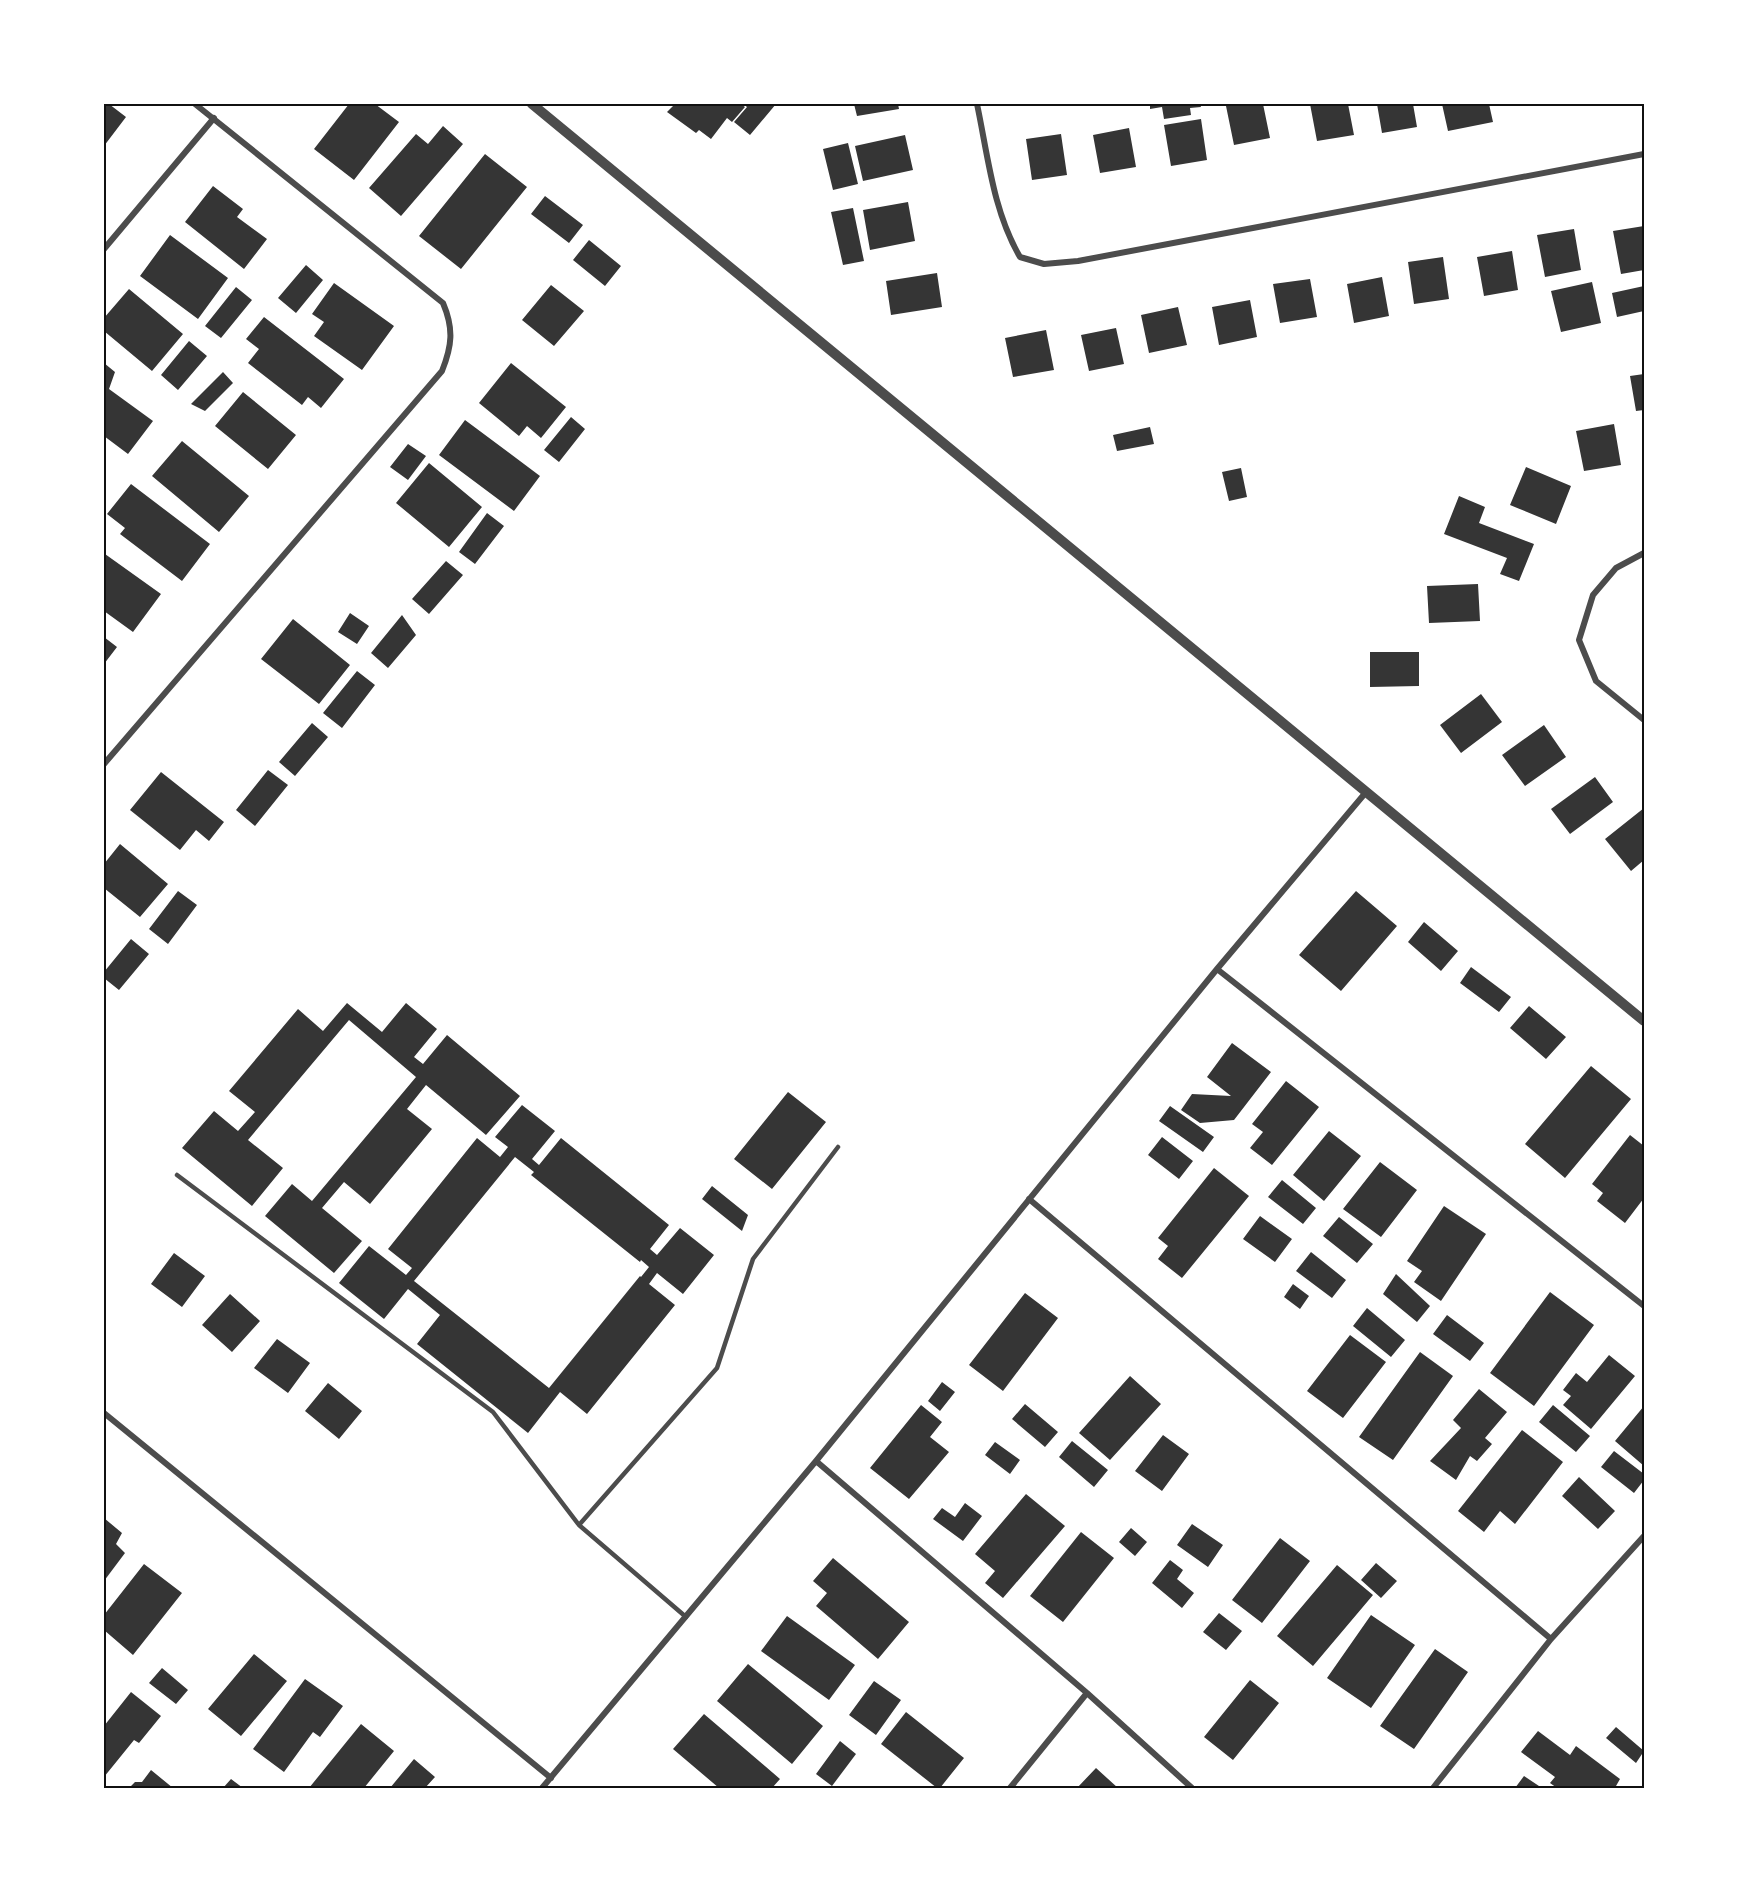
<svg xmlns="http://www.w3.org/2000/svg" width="1748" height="1892" viewBox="0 0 1748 1892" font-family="Lato,sans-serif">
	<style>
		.building { fill: #353535; fill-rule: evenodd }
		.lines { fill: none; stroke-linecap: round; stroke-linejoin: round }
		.service { stroke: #4c4c4c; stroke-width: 4.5 }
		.minor { stroke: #4c4c4c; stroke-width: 6 }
		.tertiary { stroke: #4c4c4c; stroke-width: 10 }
		.neatline { fill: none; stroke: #111; stroke-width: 2 }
	</style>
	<rect width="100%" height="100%" fill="#fff"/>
	<path class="building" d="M104,104H109L126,117L104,146Z
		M349,104H375L399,122L354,180L314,149Z
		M675,104H741L745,107L732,122L727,118L711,139L699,130L696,133L667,112Z
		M743,104H776L750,135L734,122L747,107Z
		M854,104H898L899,109L857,116Z
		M1150,104H1200L1201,107L1190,108L1191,115L1164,119L1162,107L1150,109Z
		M1236,104H1263L1270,138L1234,145L1226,106Z
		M1310,104H1348L1354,135L1317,141Z
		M1377,104H1413L1417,127L1382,133Z
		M1442,104H1489L1493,122L1448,131Z
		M1201,119L1207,160L1171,166L1164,125Z
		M443,126L463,144L401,216L369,188L416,134L428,144Z
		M1129,128L1136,167L1100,173L1093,135Z
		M1061,134L1067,175L1032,180L1026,139Z
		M905,135L913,170L863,181L855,146Z
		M848,143L858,184L833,190L823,149Z
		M485,154L527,187L461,269L419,236Z
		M213,186L243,209L237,217L267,239L244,269L185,222Z
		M545,196L583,225L569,243L531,214Z
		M908,202L915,241L870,250L863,210Z
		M853,208L864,261L843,265L831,212Z
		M1644,226V270L1621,274L1613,231Z
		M1574,229L1581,270L1545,277L1537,235Z
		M170,235L228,278L198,319L140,276Z
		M589,240L621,266L605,286L573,260Z
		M1512,251L1518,290L1484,296L1477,257Z
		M1443,257L1449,299L1414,304L1408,262Z
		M306,265L323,280L296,313L278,298Z
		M937,273L942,307L891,315L886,281Z
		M1382,277L1389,316L1354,323L1347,284Z
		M1310,279L1317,317L1280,323L1273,284Z
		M1592,282L1601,323L1561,332L1551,291Z
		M334,283L394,326L362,370L314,336L324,322L312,314Z
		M551,285L584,311L554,346L522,320Z
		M1644,286V311L1617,317L1612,293Z
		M236,287L252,300L221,338L205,326Z
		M129,289L183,334L152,371L104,331V318Z
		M1250,300L1257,337L1219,345L1212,307Z
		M1178,307L1187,345L1149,353L1141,315Z
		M264,317L344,379L321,408L308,397L302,405L248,363L259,349L246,339Z
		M1116,328L1124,364L1089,371L1081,335Z
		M1046,330L1054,370L1013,377L1005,338Z
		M189,341L207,356L178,390L161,375Z
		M104,363L115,372L109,389L153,421L128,454L104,436Z
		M511,363L566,407L541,438L527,426L519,436L479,403Z
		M223,372L233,383L205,411L191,404Z
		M1644,374V410L1636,411L1630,376Z
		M243,392L296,435L268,469L215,426Z
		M571,417L585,429L559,462L544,450Z
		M465,420L540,476L514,511L439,455Z
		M1614,424L1621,465L1584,471L1576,431Z
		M1150,427L1154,444L1117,451L1113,435Z
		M182,441L249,496L219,532L152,476Z
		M408,444L426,456L408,480L390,467Z
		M429,463L482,507L449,547L396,503Z
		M1526,467L1571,486L1556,524L1510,505Z
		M1241,468L1247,497L1229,501L1222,472Z
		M131,484L210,544L182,581L120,534L125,528L107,514Z
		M1459,496L1485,507L1479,523L1534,544L1519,581L1500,574L1507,558L1444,534Z
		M487,513L504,526L475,564L459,552Z
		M105,554L161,594L133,632L104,611V556Z
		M446,561L463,575L429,614L412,599Z
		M1478,584L1480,621L1429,623L1427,586Z
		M350,613L369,626L357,644L338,632Z
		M402,615L416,635L388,668L371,653Z
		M293,619L350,665L319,704L261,659Z
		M104,637L117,647L104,664Z
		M1370,652H1419V686L1370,687Z
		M357,671L375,685L342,728L323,713Z
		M1481,694L1502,722L1461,753L1440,725Z
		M312,723L328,737L295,776L279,762Z
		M1544,725L1566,757L1525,786L1502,755Z
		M268,770L288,785L255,826L236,810Z
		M161,772L224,822L209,841L196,830L180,850L130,810Z
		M1595,777L1613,802L1570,834L1551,809Z
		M1644,808V860L1631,871L1605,839Z
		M120,844L168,884L140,917L104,888V864Z
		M178,891L197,905L168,944L149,929Z
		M1356,891L1397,926L1341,991L1299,955Z
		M1424,922L1458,951L1441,971L1408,942Z
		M131,939L149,954L119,990L104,978V972Z
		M1471,967L1511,997L1499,1012L1460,983Z
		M347,1003L382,1032L406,1003L437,1029L414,1057L423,1064L447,1035L520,1096L486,1135L426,1085L407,1109L432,1129L370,1204L344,1182L322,1208L362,1241L334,1273L265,1216L292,1184L312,1201L416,1077L349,1020L248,1140L283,1168L252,1206L182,1148L214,1111L238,1131L255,1112L229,1091L298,1009L323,1031Z
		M1529,1006L1566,1037L1546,1059L1510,1028Z
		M1232,1043L1271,1072L1234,1120L1200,1123L1181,1110L1192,1094L1231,1096L1207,1077Z
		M1591,1066L1631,1099L1565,1178L1525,1144Z
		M1286,1081L1319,1107L1272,1165L1250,1148L1263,1132L1252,1124Z
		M788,1092L826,1122L772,1189L734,1159Z
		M522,1105L555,1131L532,1159L539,1165L561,1138L669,1225L650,1249L657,1255L680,1228L714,1255L683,1294L657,1273L649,1284L675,1305L587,1414L560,1392L528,1433L417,1344L440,1315L408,1289L384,1319L339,1283L369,1246L406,1275L412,1268L388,1249L477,1138L500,1157L508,1147L495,1137ZM515,1157L534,1172L531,1175L640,1262L641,1260L649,1267L641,1277L640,1276L549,1388L414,1281Z
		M1170,1106L1214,1137L1203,1152L1159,1121Z
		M1329,1131L1361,1156L1324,1201L1293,1175Z
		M1630,1135L1644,1146V1198L1625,1223L1597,1201L1603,1193L1592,1184Z
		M1162,1137L1193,1161L1179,1179L1148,1155Z
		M1380,1162L1417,1190L1381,1237L1343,1209Z
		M1214,1168L1249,1196L1182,1278L1158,1259L1168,1246L1158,1238Z
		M1282,1180L1316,1208L1303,1224L1268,1197Z
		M712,1186L748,1215L742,1231L702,1199Z
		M1444,1206L1486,1234L1441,1301L1414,1282L1422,1271L1407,1261Z
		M1260,1216L1292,1239L1275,1262L1243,1239Z
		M1339,1217L1373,1244L1357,1263L1323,1236Z
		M1311,1252L1346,1280L1332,1298L1296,1271Z
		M174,1253L205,1276L182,1307L151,1284Z
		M1396,1274L1430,1306L1417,1322L1383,1294Z
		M1293,1284L1309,1296L1300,1309L1284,1297Z
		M1550,1292L1594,1325L1534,1406L1490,1373Z
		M1025,1293L1058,1318L1003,1391L969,1365Z
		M230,1294L260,1321L232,1352L202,1325Z
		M1367,1308L1405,1340L1391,1357L1353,1326Z
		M1447,1315L1484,1343L1470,1361L1433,1334Z
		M1350,1335L1386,1362L1343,1418L1307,1391Z
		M277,1339L310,1363L288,1393L254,1368Z
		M1420,1352L1453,1376L1393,1460L1359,1437Z
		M1609,1355L1635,1376L1591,1429L1563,1405L1571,1396L1563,1390L1576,1373L1587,1382Z
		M1130,1376L1161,1404L1110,1460L1079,1433Z
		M942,1382L955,1392L940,1411L928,1401Z
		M328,1383L362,1411L339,1439L305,1411Z
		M1479,1389L1507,1412L1485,1438L1492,1444L1477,1461L1470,1456L1456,1480L1430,1461L1461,1428L1453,1420Z
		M1025,1404L1058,1432L1045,1447L1012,1419Z
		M921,1405L942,1422L930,1437L949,1452L909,1499L870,1468Z
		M1553,1405L1590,1436L1576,1452L1539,1422Z
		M1644,1406V1466L1615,1441Z
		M1522,1430L1563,1462L1515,1524L1500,1511L1484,1532L1458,1511Z
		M1163,1435L1189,1454L1162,1491L1135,1471Z
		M1072,1441L1108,1470L1094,1487L1059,1457Z
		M995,1442L1020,1460L1010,1474L985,1455Z
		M1614,1451L1644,1474V1480L1634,1493L1601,1467Z
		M1579,1477L1615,1511L1598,1529L1562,1496Z
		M1026,1494L1065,1526L1003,1598L985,1583L995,1571L975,1554Z
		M965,1503L982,1516L963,1541L933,1519L942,1508L955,1517Z
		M104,1518L122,1533L116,1544L125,1553L104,1581Z
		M1192,1524L1223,1545L1208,1567L1177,1545Z
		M1131,1528L1147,1542L1135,1556L1119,1542Z
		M1081,1532L1114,1558L1063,1622L1030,1596Z
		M1280,1538L1310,1561L1262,1623L1232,1600Z
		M833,1558L909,1622L878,1659L816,1606L827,1593L813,1581Z
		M1170,1560L1183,1570L1177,1579L1194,1593L1182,1608L1152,1583Z
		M1376,1563L1397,1581L1381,1598L1361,1580Z
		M144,1564L182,1593L133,1655L104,1630V1615Z
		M1337,1565L1373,1595L1313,1666L1277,1636Z
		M1219,1613L1242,1631L1226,1650L1203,1632Z
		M1371,1615L1415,1645L1371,1708L1327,1678Z
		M787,1616L855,1665L829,1700L761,1651Z
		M1435,1649L1468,1672L1414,1749L1380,1726Z
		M254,1654L287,1681L241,1736L208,1709Z
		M748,1664L823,1726L792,1764L717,1701Z
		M162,1668L188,1690L176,1704L149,1683Z
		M305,1679L343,1706L320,1737L313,1732L284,1772L253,1749Z
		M1250,1680L1279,1703L1233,1760L1204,1737Z
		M874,1681L901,1700L876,1735L849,1715Z
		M131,1692L161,1716L139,1743L134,1740L104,1777V1726Z
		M906,1712L964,1758L940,1788H937L881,1744Z
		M704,1714L780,1779L772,1788H719L673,1749Z
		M361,1724L394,1751L364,1788H309Z
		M1616,1727L1644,1751L1636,1763L1606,1738Z
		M1538,1731L1570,1755L1576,1746L1620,1779L1616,1786L1619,1788H1557L1550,1783L1555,1777L1521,1752Z
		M840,1741L856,1754L832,1786L816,1774Z
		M414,1759L435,1777L425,1788H390Z
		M1096,1768L1118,1788H1077Z
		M151,1770L173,1788H129L135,1782H142Z
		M1524,1776L1542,1788H1515Z
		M231,1779L243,1788H223Z"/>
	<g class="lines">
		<path class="service" d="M177,1175L493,1412L579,1525L686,1617
			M579,1525L717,1368L753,1259L838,1147"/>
		<path class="minor" d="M977,104C988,156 993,211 1020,257L1044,264L1078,261L1644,154
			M104,249L214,118
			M1644,553L1616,568L1593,595L1579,640L1596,681L1644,720
			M104,764L442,371C452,346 454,329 443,303L195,104
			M1217,969L1644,1306
			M1029,1199L1551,1639
			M104,1413L551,1778
			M816,1461L1087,1693L1192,1788
			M542,1788L816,1461L1217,969L1367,791
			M1010,1788L1087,1693
			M1433,1788L1551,1639L1644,1536"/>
		<path class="tertiary" d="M532,104L1644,1021"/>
	</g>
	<rect width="1748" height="1892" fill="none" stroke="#ffffff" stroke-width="210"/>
	<rect x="105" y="105" width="1538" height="1682" class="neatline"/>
</svg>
